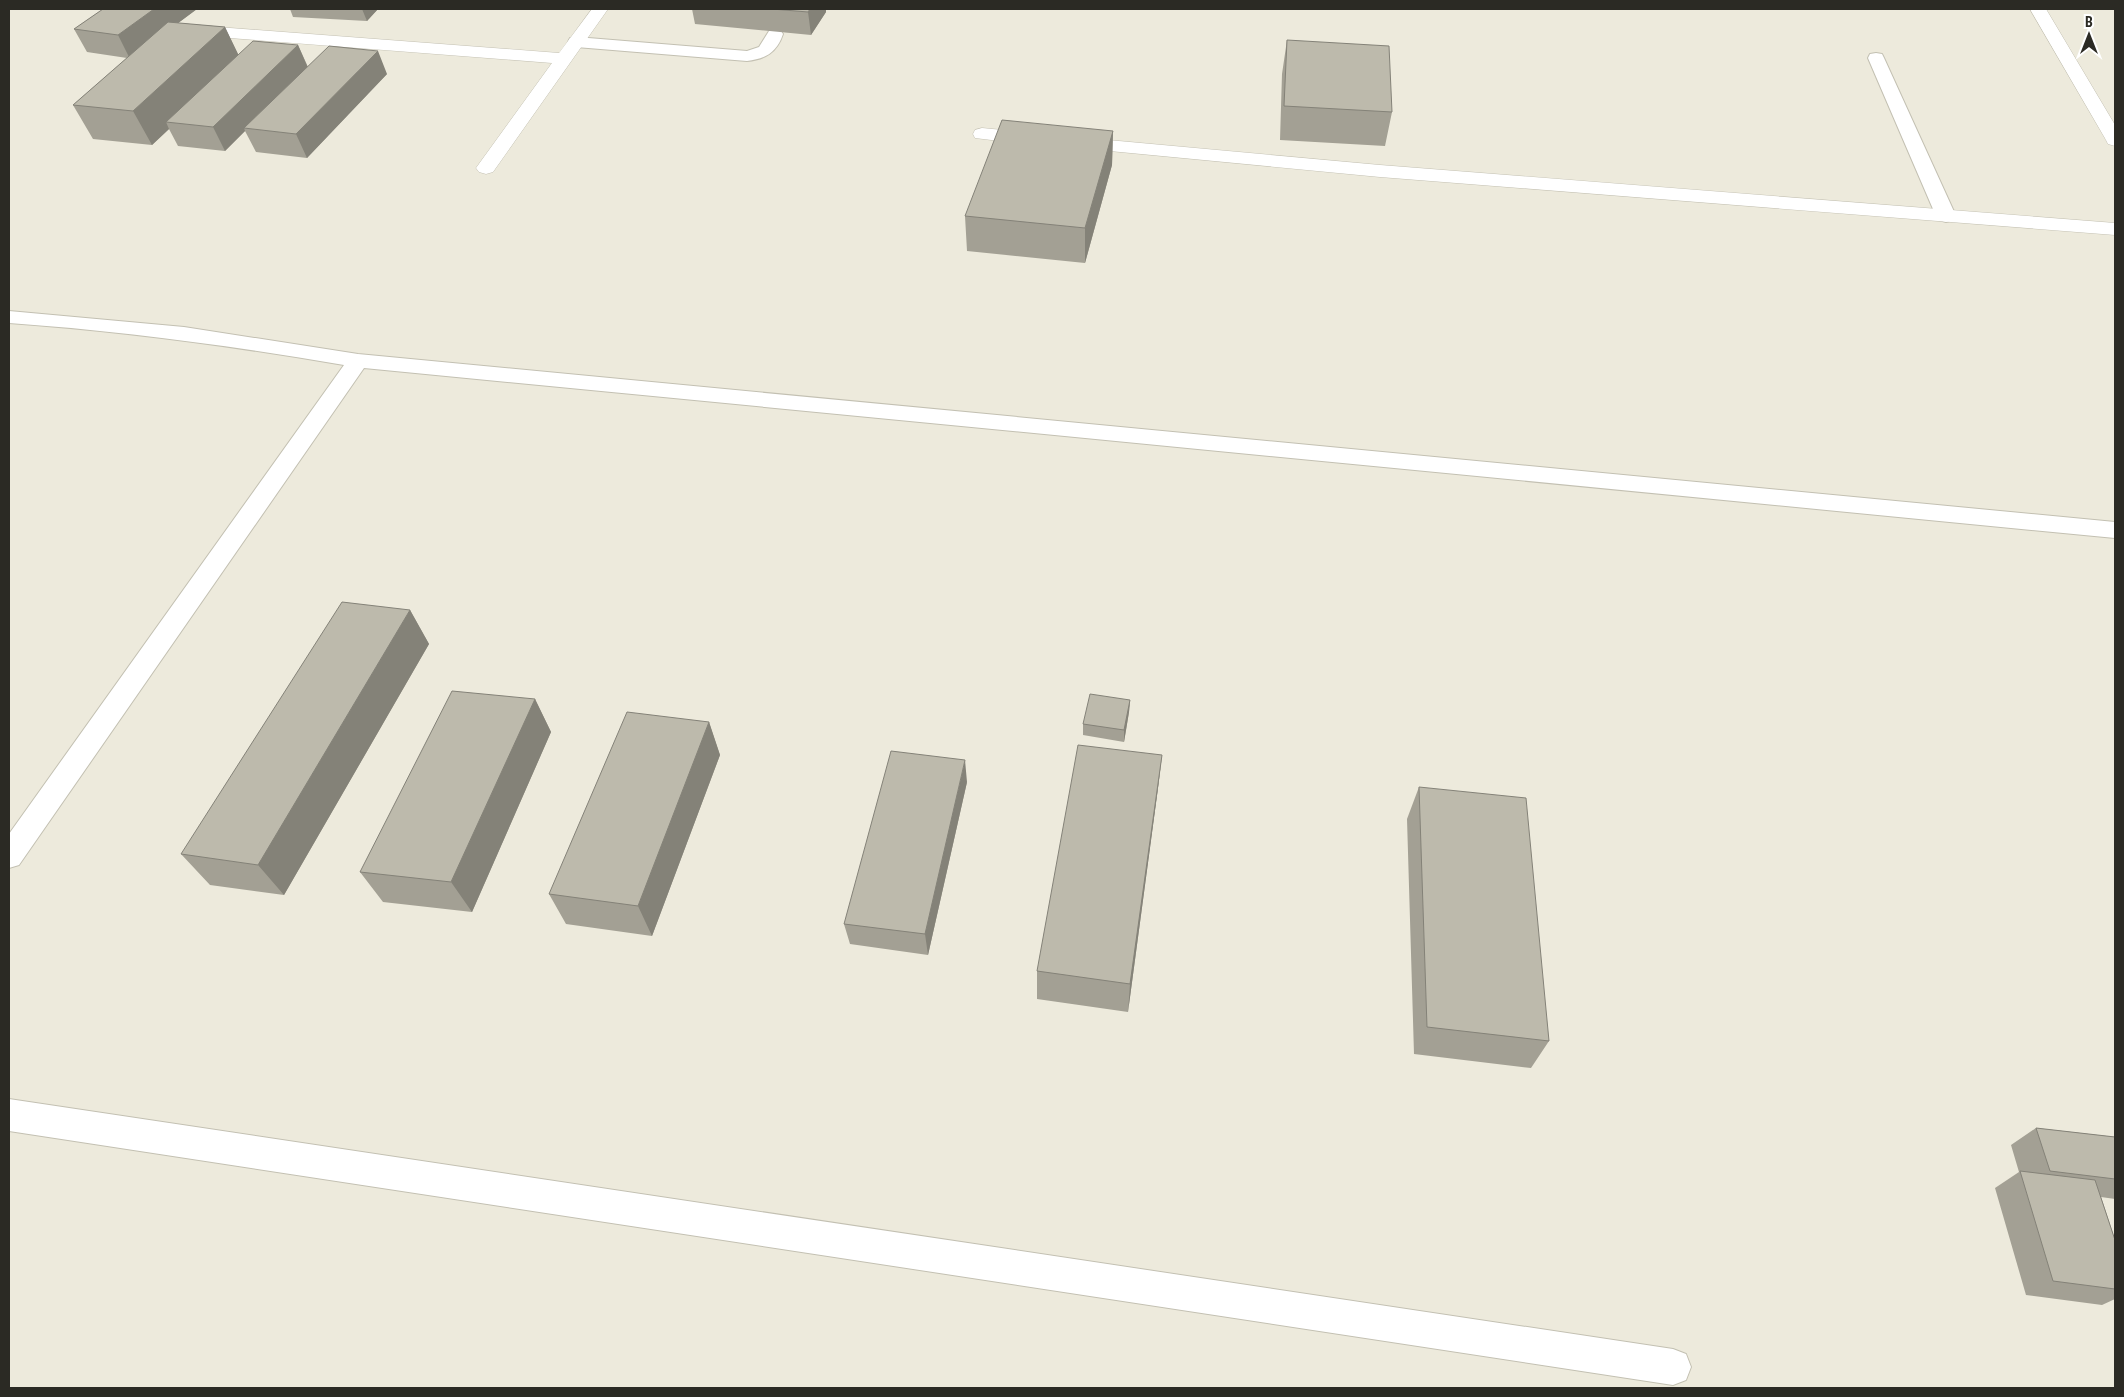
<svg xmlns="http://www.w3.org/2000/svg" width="2124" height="1397" viewBox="0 0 2124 1397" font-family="'Roboto Condensed',sans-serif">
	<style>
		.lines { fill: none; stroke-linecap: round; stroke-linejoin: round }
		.lane-casing { stroke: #c3c0b2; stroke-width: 2 }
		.street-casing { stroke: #c3c0b2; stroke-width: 1 }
		.lane { fill: #fff; fill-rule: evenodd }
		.street { fill: #fff; fill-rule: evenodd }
		.wall { fill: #a3a094 }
		.shaded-wall { fill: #848278 }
		.building { fill: #bdbaac; stroke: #848278 }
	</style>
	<rect width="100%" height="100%" fill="#edeadc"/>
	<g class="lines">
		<defs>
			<path id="lane" d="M775,29L781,31L783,34C777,52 766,59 747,61L576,47L570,46L568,42L570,38L576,37L747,51L759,47L769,31Z
				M1876,53L1882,54L1884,58L1956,216L1953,220L1946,222L1939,220L1936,216L1868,58L1870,54Z
				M9,311L184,327L358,354L2115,522V538L364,368L19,865L9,868V834L344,365C233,346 122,331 9,323Z
				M9,1099L1673,1349L1686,1354L1691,1367L1686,1380L1673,1385L9,1131Z"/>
			<path id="street" d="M592,9H608L493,172L486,174L479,172L476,168L552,63L191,35L185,34L182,30L185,26L191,25L559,53Z
				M2030,9H2046L2115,125V146L2108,144L2106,140Z
				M982,128L1033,133L1040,135L1042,139L1040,143L1033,145L975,138L973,134L975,130Z
				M1075,137L1380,165L2115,223V235L1380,177L1068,147L1066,143L1068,139Z"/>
		</defs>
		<use href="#lane" class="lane-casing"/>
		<use href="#street" class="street-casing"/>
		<use href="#lane" class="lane"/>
		<use href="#street" class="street"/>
	</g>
	<path class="wall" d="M103,9H197L178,23L225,27L238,55L298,45L308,67L387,74L307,158L256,152L245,131L225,151L178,146L169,129L152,145L93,139L73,105L127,58L87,52L74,29Z
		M290,9H378L367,21L293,17Z
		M692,9H826V12L811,35L695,24Z
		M1287,40L1392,112L1385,146L1280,140L1282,74Z
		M1113,131L1112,165L1085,263L967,251L965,216Z
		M410,610L429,644L284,895L210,885L181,854Z
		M535,699L551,732L472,912L383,902L360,872Z
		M1130,700L1129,712L1124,742L1083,735V724Z
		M709,722L720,755L652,936L566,924L549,894Z
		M1162,755L1158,788L1128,1012L1037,999V971Z
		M967,782L928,955L850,944L844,924Z
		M1419,787L1549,1041L1531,1068L1414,1054L1407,819Z
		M2036,1128L2115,1137V1199L2101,1197L2115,1240V1299L2102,1305L2026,1295L1995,1188L2019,1172L2011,1145Z"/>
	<path class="shaded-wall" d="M154,9H197L130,59L118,35Z
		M362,9H378L367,21Z
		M810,9H826V12L811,35L808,12Z
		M225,27L241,60L166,122L169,129L152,145L133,111Z
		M298,45L308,68L244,128L245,131L225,151L213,127Z
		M378,51L387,74L307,158L296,134Z
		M1113,131L1112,165L1085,263V228Z
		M410,610L429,644L284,895L258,865Z
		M535,699L551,732L472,912L451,882Z
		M1130,700L1129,712L1124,742V730Z
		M709,722L720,755L652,936L638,906Z
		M1162,755L1158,788L1128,1012L1130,984Z
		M965,760L967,782L928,955L925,934Z"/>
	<path class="building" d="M103,9H154L118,35L74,29Z
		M772,9H810L808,12Z
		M168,22L225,27L133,111L73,105Z
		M1287,40L1389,46L1392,112L1284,106Z
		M253,41L298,45L213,127L166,122Z
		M329,46L378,51L296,134L244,128Z
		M1002,120L1113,131L1085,228L965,216Z
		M342,602L410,610L258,865L181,854Z
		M452,691L535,699L451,882L360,872Z
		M1090,694L1130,700L1124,730L1083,724Z
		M627,712L709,722L638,906L549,894Z
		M1078,745L1162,755L1130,984L1037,971Z
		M891,751L965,760L925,934L844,924Z
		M1419,787L1526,798L1549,1041L1427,1027Z
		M2036,1128L2115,1137V1179L2050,1171Z
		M2020,1171L2095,1180L2115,1240V1289L2053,1281Z"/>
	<rect width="2124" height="1397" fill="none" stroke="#2b2a24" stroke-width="20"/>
	<g transform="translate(2089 35)" stroke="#ffffff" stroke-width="4" paint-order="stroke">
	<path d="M0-4L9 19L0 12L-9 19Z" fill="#2b2a24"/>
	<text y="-8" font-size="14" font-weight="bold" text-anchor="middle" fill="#2b2a24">B</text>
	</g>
</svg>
